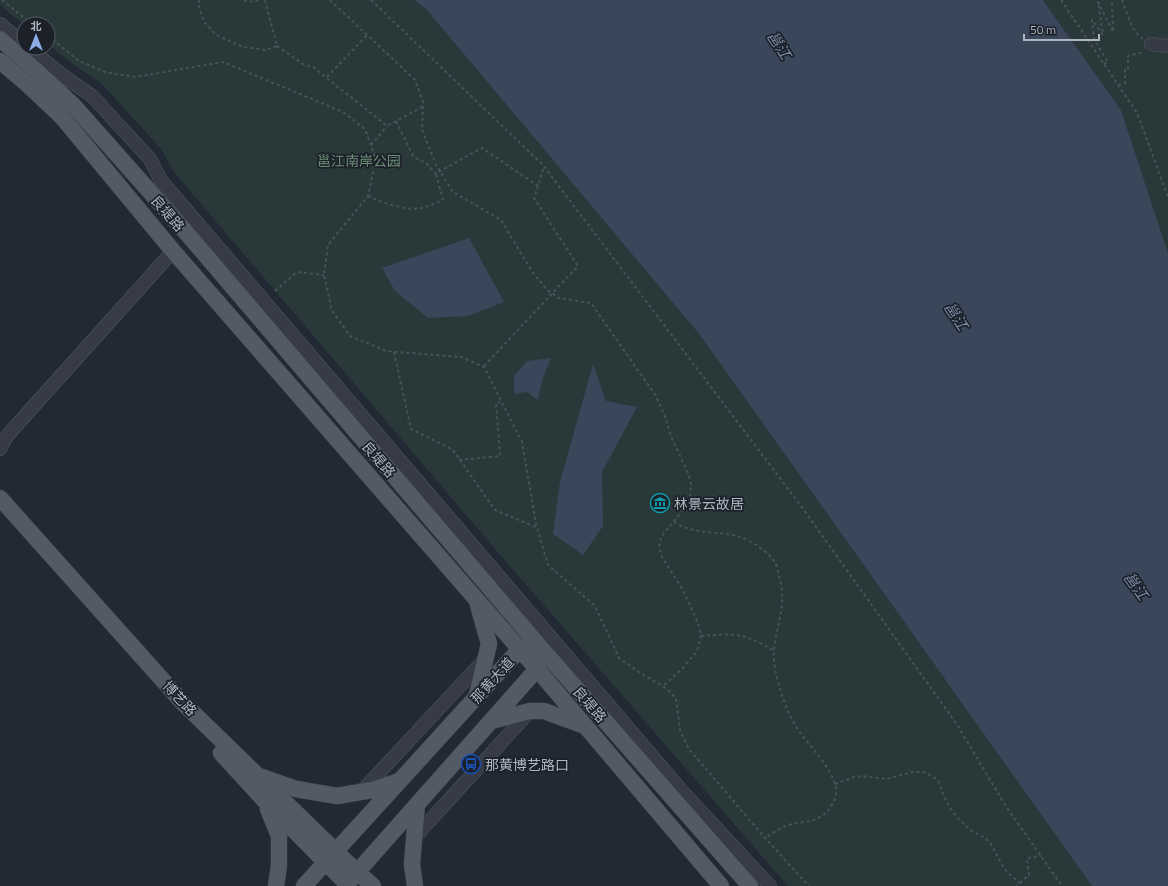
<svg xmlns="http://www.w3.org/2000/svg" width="1168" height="886" viewBox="0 0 1168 886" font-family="'Titillium Web','Noto Sans SC',sans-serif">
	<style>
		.green { fill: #293839 }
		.water { fill: #3a475b }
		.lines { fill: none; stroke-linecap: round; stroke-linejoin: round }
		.minor-casing { stroke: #535963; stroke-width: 14 }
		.major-casing { stroke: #3f444e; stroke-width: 17 }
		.path { stroke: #465457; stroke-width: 2; stroke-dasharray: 3 3; stroke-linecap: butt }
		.minor { stroke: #363b45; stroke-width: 13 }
		.major { stroke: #545a65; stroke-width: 16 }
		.labels { text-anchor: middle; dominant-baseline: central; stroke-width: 3.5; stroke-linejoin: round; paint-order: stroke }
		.park-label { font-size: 14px; fill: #6b8f75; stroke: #1b2029 }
		.street-label { font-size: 14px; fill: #b0b6c1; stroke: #1b2029 }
		.poi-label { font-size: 14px; fill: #b0b6c1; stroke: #1b2029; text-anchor: start }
		.water-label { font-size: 15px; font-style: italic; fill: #7c8ca6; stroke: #1b2029 }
	</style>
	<rect width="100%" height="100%" fill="#232934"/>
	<path class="green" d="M0,0H414L426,9L700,335L1092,886H788L490,543L173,171L162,150L102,84L71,63L48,44V24L24,25L0,5Z
		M1043,0H1168V253L1121,110Z"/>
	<path class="water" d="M414,0H1043L1121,110L1168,253V886H1092L700,335L426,9Z
		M469,238L504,302L468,316L428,318L395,291L382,268Z
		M551,358L543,378L538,400L527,392L514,394V376L527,361Z
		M593,364L606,401L637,407L602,472L603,526L583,555L553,534L560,482Z"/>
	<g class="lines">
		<defs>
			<path id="minor" d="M0,24L24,44
				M1151,44L1168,46
				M29,48L62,75L92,96L150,159L160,179L682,791L770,886
				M0,449L5,439L14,428L173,251
				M361,792L485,659
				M414,838L530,711"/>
			<path id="major" d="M0,39L39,73L74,106L190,237L541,648L750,886
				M0,61L27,84L62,117L173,251L537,669L721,886
				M0,498L184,704L357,872L373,886
				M477,695L489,644L478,605
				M491,721L530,711H544L585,726
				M221,753L264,800L349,886
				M262,777L296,789L337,796L372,790L399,781
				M268,809L279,836V865L276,886
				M351,879L537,669L539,659
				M304,886L520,649H529
				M415,886L412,864L417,804"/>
		</defs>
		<use href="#minor" class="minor-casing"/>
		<use href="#major" class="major-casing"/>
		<path class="path" d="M2,0L32,24
			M200,0L198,4L204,22L216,35L243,47L266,50L277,46L265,0
			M244,0L249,2L260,0
			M330,0L415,80L423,102L422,130L436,165L453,192L501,220L531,270L547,290L559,298L591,303L656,396L664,414L672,439L688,473L691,484L690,497L683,510L661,537L659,547L662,557L683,590L698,623L701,636L697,651L683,668L663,686
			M371,0L543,165L801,506L958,726L1005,805L1062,886
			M1061,0L1137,113L1168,197
			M1122,0C1127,13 1131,31 1143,39
			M48,36L79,61L105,72L135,77L223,62L343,112L365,129L376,160L368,196L328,245L324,275L332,311L350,336L386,351L461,357L484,367L522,442L536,524L548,565L595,606L619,658L645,676L663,686L676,698L680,730L689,749L765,838L809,886
			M277,46L303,64L313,67L387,126L422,107
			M1104,64L1108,62L1094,39L1092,20L1103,35L1098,2L1113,32L1112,0
			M327,77L367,35
			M1118,85L1125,83V70H1128V56L1143,52
			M396,121L410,150L414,157L426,163L436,174L440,171L482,148L538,186L544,166
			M371,145L387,126
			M368,196C382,203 407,211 422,208C429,206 436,203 443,200L436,174
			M275,291L297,272L324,275
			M394,352L411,429L453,450L495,510L538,528
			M484,366L578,266L534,198L538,186
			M459,460L500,456L496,403L501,402
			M674,522C693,534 711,531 732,535C747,537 766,550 775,562C777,566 778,572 779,576C788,607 776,623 774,651C773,667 778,683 783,698C787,710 792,721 799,731C809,746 843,779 835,798C824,827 805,818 783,827C777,830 770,835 765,838
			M701,636C734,633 746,633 774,651
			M835,784L854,777L862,776L886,779L913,772H923L933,776L938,781L947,803L955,815L970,830L985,838L991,844L1002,865L1008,873L1020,883L1016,886
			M1020,883L1029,875L1027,858L1041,856"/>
		<use href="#minor" class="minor"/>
		<use href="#major" class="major"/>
	</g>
	<defs>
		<symbol id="museum-ring" viewBox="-11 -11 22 22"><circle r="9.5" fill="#1b2029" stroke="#0f9aa8" stroke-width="1.5"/><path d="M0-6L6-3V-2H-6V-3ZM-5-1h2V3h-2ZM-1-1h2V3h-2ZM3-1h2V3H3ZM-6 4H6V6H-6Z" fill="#0f9aa8"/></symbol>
		<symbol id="bus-ring" viewBox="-11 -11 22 22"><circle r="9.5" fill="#1b2029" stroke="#1a4fb4" stroke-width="1.5"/><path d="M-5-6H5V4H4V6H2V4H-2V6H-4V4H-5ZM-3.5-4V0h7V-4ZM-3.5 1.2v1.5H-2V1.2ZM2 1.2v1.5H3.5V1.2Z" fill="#1a4fb4"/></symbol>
	</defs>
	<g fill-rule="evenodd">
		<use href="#museum-ring" x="649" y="492" width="22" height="22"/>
		<use href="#bus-ring" x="460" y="753" width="22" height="22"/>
	</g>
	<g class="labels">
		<g class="park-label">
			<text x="359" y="160">邕江南岸公园</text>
		</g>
		<g class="street-label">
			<text transform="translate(168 213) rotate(49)">良堤路</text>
			<text transform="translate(379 459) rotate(49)">良堤路</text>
			<text transform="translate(492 680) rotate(-48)">那黄大道</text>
			<text transform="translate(180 698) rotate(47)">博艺路</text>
			<text transform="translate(590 704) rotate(49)">良堤路</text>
		</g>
		<g class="poi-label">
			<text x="674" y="503">林景云故居</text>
			<text x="485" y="764">那黄博艺路口</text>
		</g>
		<g class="water-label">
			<text transform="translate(779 45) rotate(57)">邕江</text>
			<text transform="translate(956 316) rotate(57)">邕江</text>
			<text transform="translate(1136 586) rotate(54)">邕江</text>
		</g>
	</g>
	<g transform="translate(36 36)"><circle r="19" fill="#1b2029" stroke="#575c66"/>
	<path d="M0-3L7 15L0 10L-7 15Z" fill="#8eade8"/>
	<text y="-6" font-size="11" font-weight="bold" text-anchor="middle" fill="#b0b6c1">北</text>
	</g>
	<path d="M1024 34v6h75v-6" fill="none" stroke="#b0b6c1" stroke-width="2"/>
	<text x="1030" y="34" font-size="12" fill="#b0b6c1" stroke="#1b2029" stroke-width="3" paint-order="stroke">50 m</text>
</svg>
